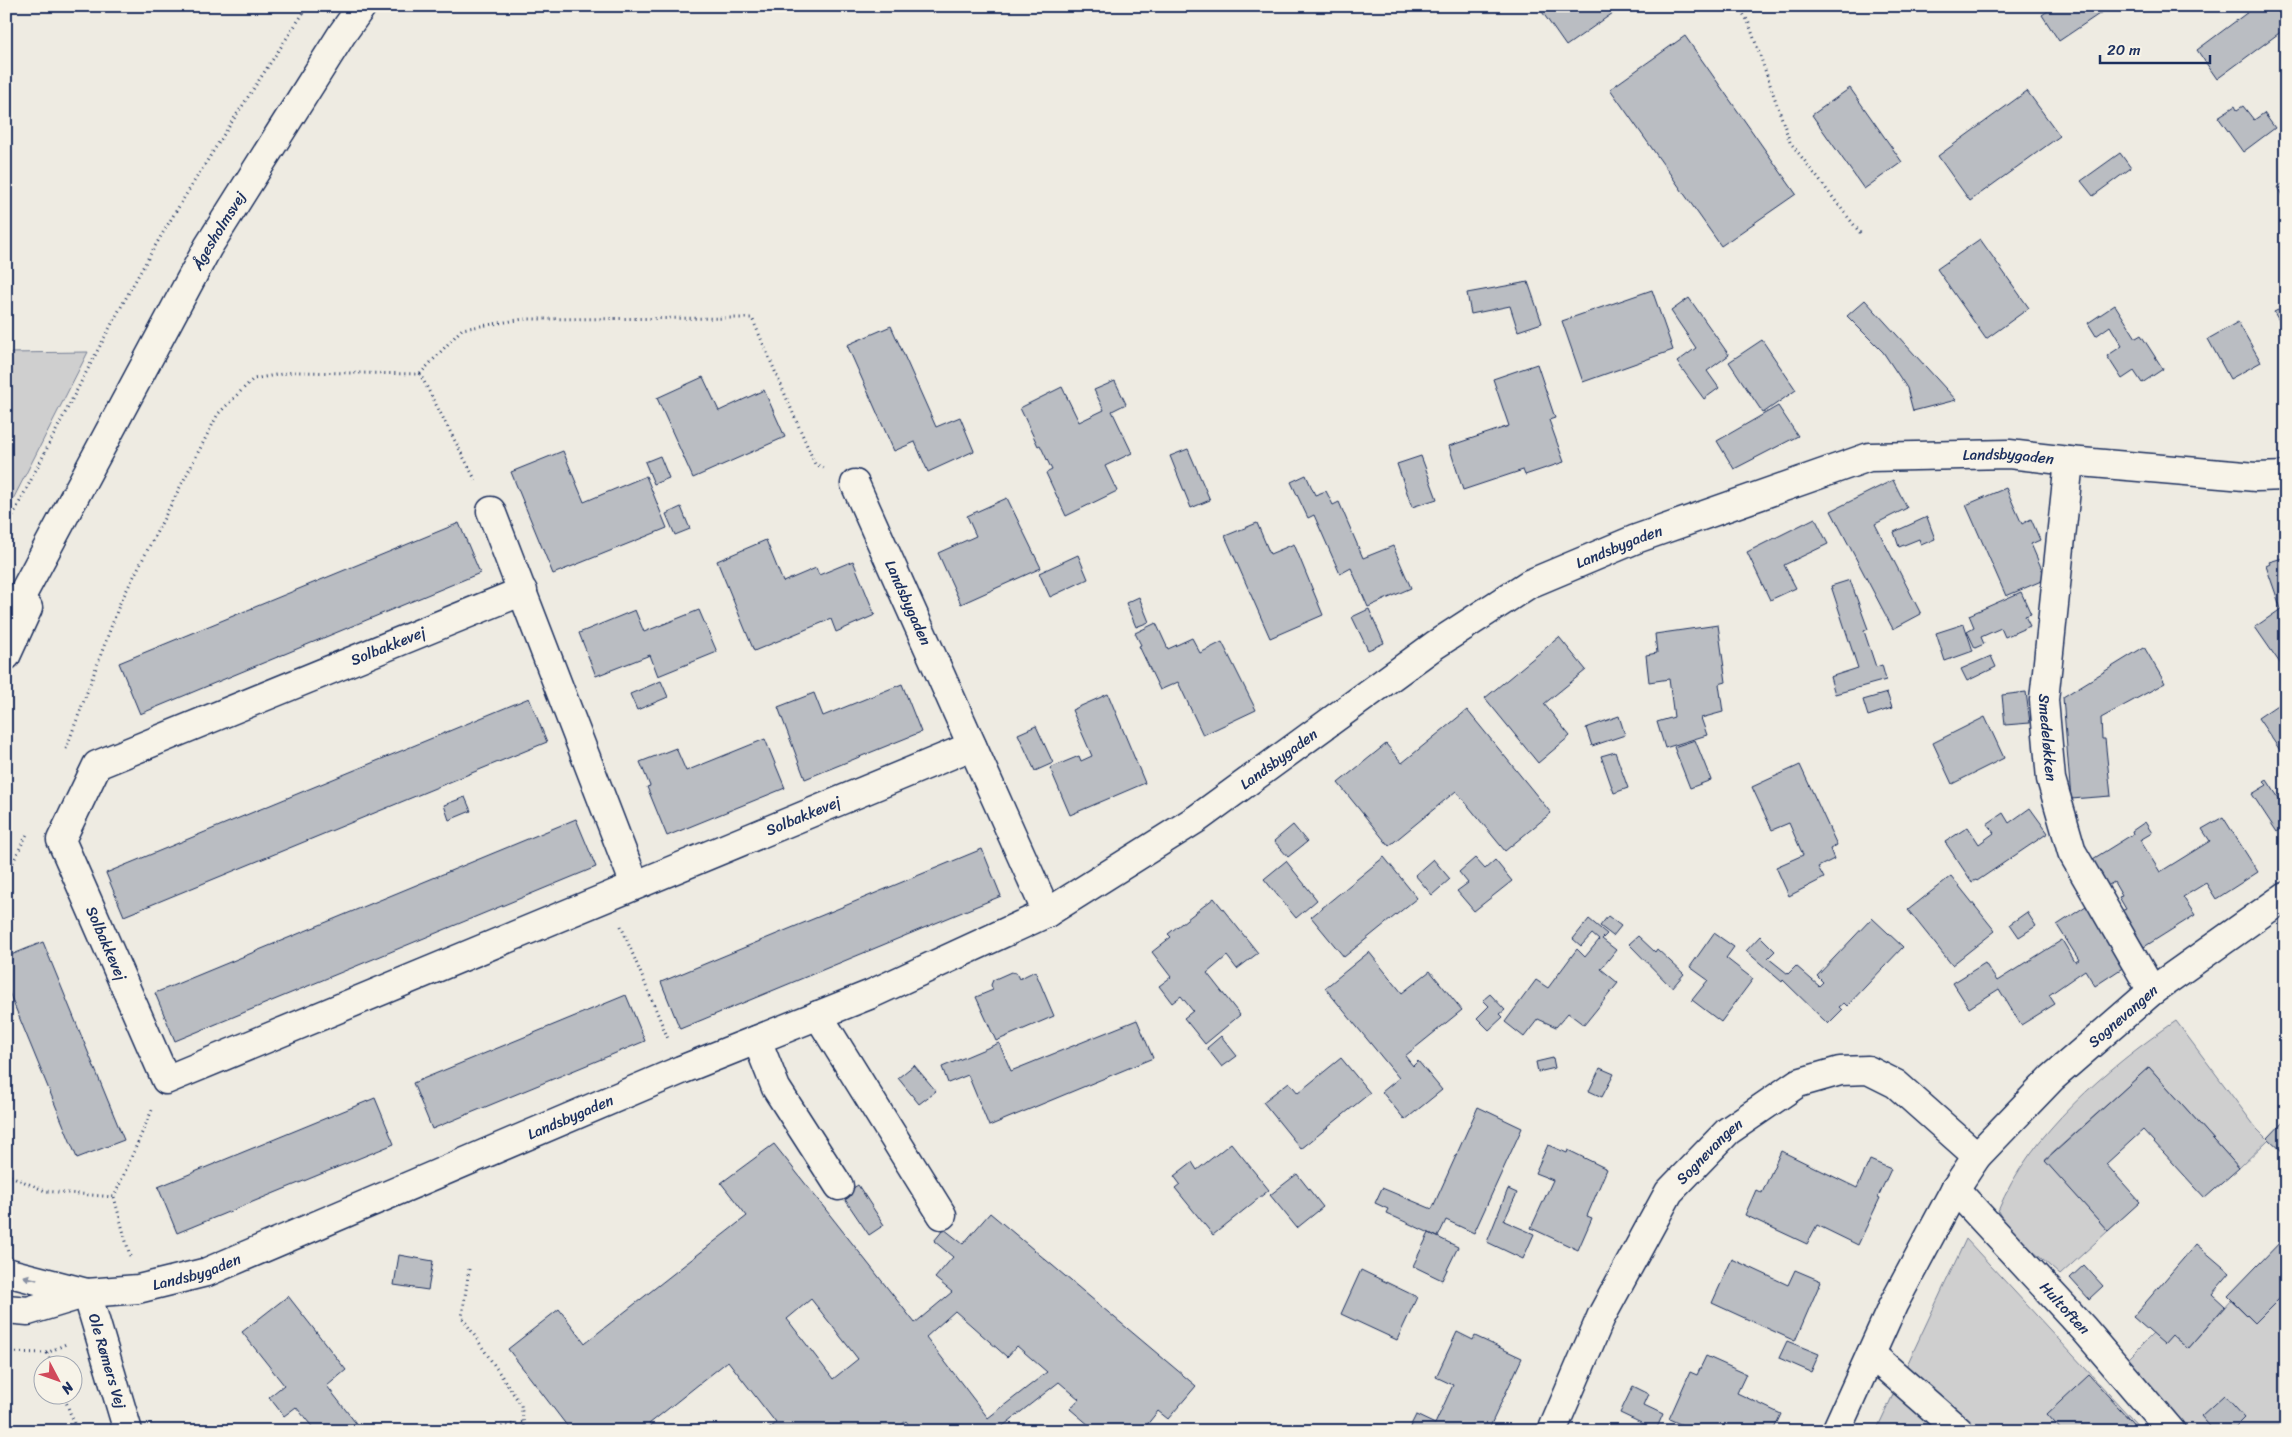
<svg xmlns="http://www.w3.org/2000/svg" width="2292" height="1437" viewBox="0 0 2292 1437" font-family="Sriracha,sans-serif">
	<style>
		.green { fill: #cfcfcf; stroke: #757f96 }
		.building { fill: #babdc2; stroke: #1b2f5e; fill-rule: evenodd }
		.lines { fill: none; stroke-linecap: round; stroke-linejoin: round }
		.minor-casing { stroke: #1b2f5e; stroke-width: 31 }
		.path { stroke: #1b2f5e; stroke-width: 3; stroke-dasharray: 1 4; stroke-linecap: butt }
		.minor { stroke: #f7f3e8; stroke-width: 28 }
		.oneway { fill: #8991a3 }
		.labels { text-anchor: middle; dominant-baseline: central; stroke-width: 4.5; stroke-linejoin: round; paint-order: stroke }
		.street-label { font-size: 15px; fill: #1b2f5e; stroke: #f7f3e8 }
	</style>
	<rect width="100%" height="100%" fill="#eeebe2"/>
	<filter id="ink" filterUnits="userSpaceOnUse"><feTurbulence type="fractalNoise" baseFrequency=".02" numOctaves="2"/><feDisplacementMap in="SourceGraphic" scale="10" xChannelSelector="R" yChannelSelector="G"/><feConvolveMatrix kernelMatrix="1 2 1 2 8 2 1 2 1" color-interpolation-filters="sRGB"/></filter>
	<g filter="url(#ink)">
		<path class="green" d="M88,352L6,513V353Z
			M2176,1021L2257,1129L2268,1140L2239,1168L2149,1067L2045,1160L2108,1231L2060,1275L2007,1228L1998,1211C2029,1134 2108,1067 2176,1021Z
			M1966,1239L2143,1431H1876Z
			M2286,1292V1431H2171L2118,1369L2153,1334L2172,1335L2188,1349L2231,1300L2255,1323Z"/>
		<path class="building" d="M1538,6H1623L1566,46Z
			M2055,6H2111L2059,41L2042,15Z
			M2256,6H2286V28L2217,79L2197,50Z
			M1685,36L1796,194L1721,246L1610,89Z
			M1850,88L1902,162L1864,189L1812,115Z
			M2027,91L2060,136L1970,201L1938,156Z
			M2235,106L2237,110L2243,106L2254,120L2264,113L2275,128L2243,152L2218,117Z
			M2120,153L2131,168L2093,196L2081,181Z
			M2286,182V202L2277,187Z
			M1980,239L2029,308L1986,339L1937,269Z
			M1528,282L1542,323L1518,331L1510,306L1471,314L1467,293Z
			M1652,290L1673,350L1583,382L1562,321Z
			M1689,298L1729,355L1707,371L1719,388L1704,399L1677,362L1696,348L1671,311Z
			M1865,300L1956,400L1913,411L1907,388L1883,352L1847,316Z
			M2115,305L2136,338L2141,335L2163,369L2142,383L2134,371L2122,379L2107,356L2122,346L2110,326L2096,336L2088,323Z
			M2286,306V333L2274,312Z
			M2238,322L2261,362L2230,379L2208,339Z
			M891,326L936,427L960,417L974,451L928,472L915,442L894,451L847,345Z
			M1762,340L1796,390L1763,413L1729,362Z
			M1537,364L1555,418L1549,420L1564,462L1525,475L1523,470L1463,490L1449,446L1509,426L1493,379Z
			M703,377L719,411L764,390L785,437L693,478L657,398Z
			M1115,381L1126,404L1112,411L1132,453L1105,466L1117,491L1066,516L1046,473L1052,470L1040,445L1038,446L1020,408L1062,387L1079,422L1104,410L1094,390Z
			M1778,406L1798,436L1734,469L1717,441Z
			M1188,449L1210,500L1191,508L1170,456Z
			M563,451L584,502L646,476L667,528L553,574L511,472Z
			M660,456L669,478L654,484L645,462Z
			M1421,456L1437,499L1412,507L1397,464Z
			M1306,475L1315,495L1326,491L1333,505L1339,502L1363,558L1393,546L1411,588L1368,607L1351,568L1340,574L1314,515L1308,518L1291,482Z
			M1893,480L1907,508L1875,524L1921,614L1893,629L1831,511Z
			M2006,488L2022,524L2031,519L2040,540L2031,544L2046,579L2006,596L1966,505Z
			M1007,498L1041,568L961,604L938,553L976,536L967,516Z
			M681,507L690,529L675,535L666,514Z
			M1927,517L1935,539L1921,545L1919,539L1899,547L1894,532Z
			M1815,518L1828,544L1784,565L1796,588L1770,600L1747,552Z
			M459,523L480,573L140,714L119,663Z
			M1257,523L1270,554L1294,544L1323,615L1270,638L1225,536Z
			M766,540L783,582L816,568L819,575L853,561L875,615L836,632L831,619L754,651L717,561Z
			M1078,555L1088,579L1050,597L1039,573Z
			M2286,557V663L2282,666L2255,627L2281,609L2266,566L2270,564L2269,562Z
			M1850,580L1868,629L1864,631L1876,667L1882,665L1886,680L1835,694L1830,677L1858,668L1831,586Z
			M2021,592L2031,614L2025,616L2030,626L2005,637L2001,628L1981,637L1984,644L1975,648L1967,631L1974,627L1969,615Z
			M1139,597L1149,622L1136,627L1126,603Z
			M1369,609L1384,643L1368,650L1352,617Z
			M635,610L644,632L699,610L717,652L658,676L650,655L596,676L579,633Z
			M1156,623L1168,649L1192,638L1200,653L1222,642L1256,710L1203,735L1178,682L1160,690L1139,646L1141,645L1135,633Z
			M1964,624L1973,651L1945,661L1936,633Z
			M1718,625L1726,682L1719,684L1723,712L1701,718L1707,735L1665,748L1657,722L1674,717L1669,679L1649,682L1646,655L1657,653L1655,634Z
			M1559,637L1586,670L1544,704L1570,736L1538,763L1485,698Z
			M2144,647L2165,683L2101,718L2102,739H2105L2111,796L2071,799L2063,697Z
			M1991,656L1996,667L1967,681L1961,669Z
			M661,681L668,697L637,710L630,694Z
			M902,684L921,732L805,779L778,707L814,693L823,716Z
			M2026,692L2030,723L2005,725L2002,695Z
			M1887,693L1892,708L1868,716L1863,700Z
			M1108,694L1145,783L1070,815L1050,768L1079,756L1081,761L1092,756L1072,710Z
			M529,698L547,742L124,916L106,873Z
			M2286,699V759L2258,718Z
			M1467,710L1551,813L1505,851L1456,791L1389,846L1338,783L1386,744L1402,763Z
			M1619,716L1625,735L1592,746L1586,728Z
			M1985,717L2004,758L1952,784L1933,743Z
			M1036,726L1053,763L1035,771L1018,734Z
			M765,739L785,788L667,836L647,787L650,786L640,762L676,748L686,771Z
			M1695,740L1711,780L1690,788L1674,747Z
			M1615,752L1628,788L1614,793L1601,756Z
			M1800,765L1837,845L1830,849L1834,859L1818,867L1824,878L1789,896L1776,867L1803,855L1789,823L1772,830L1752,787Z
			M2267,780L2286,809V826L2277,832L2252,794L2267,785L2264,782Z
			M465,797L471,811L449,820L444,805Z
			M2030,808L2048,833L1977,881L1976,880L1972,882L1945,842L1968,827L1979,844L1994,833L1987,824L2003,813L2009,823Z
			M2223,817L2258,872L2216,899L2206,883L2183,897L2195,915L2144,947L2121,911L2126,909L2119,897L2122,896L2114,882L2104,888L2088,862L2133,834L2132,831L2145,822L2152,833L2140,840L2160,872L2210,841L2202,829Z
			M576,819L596,867L175,1041L155,993Z
			M1293,825L1307,842L1288,857L1274,841Z
			M982,849L1001,896L680,1029L661,982Z
			M1384,857L1417,898L1344,957L1311,917Z
			M1475,858L1485,869L1495,860L1512,881L1474,911L1457,891L1468,883L1459,872Z
			M1433,859L1450,879L1432,895L1415,875Z
			M1286,861L1317,900L1296,918L1264,879Z
			M1951,876L1995,931L1952,965L1908,910Z
			M1214,898L1258,953L1237,969L1227,956L1207,973L1240,1015L1205,1044L1184,1018L1193,1011L1181,996L1172,1003L1159,986L1171,977L1152,952L1171,937L1168,934Z
			M2089,904L2127,965L2095,986L2085,970L2049,995L2055,1004L2021,1025L1999,989L1969,1008L1953,983L1985,963L1997,981L2062,940L2075,962L2079,960L2057,925Z
			M2027,912L2036,926L2019,937L2010,924Z
			M1608,916L1621,926L1613,936L1600,926Z
			M1872,918L1903,947L1847,1006L1844,1003L1839,1007L1842,1010L1828,1024L1783,980L1782,982L1746,951L1760,936L1775,951L1768,958L1788,974L1796,966L1819,986L1823,982L1817,976Z
			M1589,919L1607,934L1602,939L1616,950L1601,969L1618,983L1584,1025L1568,1013L1556,1027L1538,1019L1524,1037L1505,1022L1536,980L1548,988L1577,949L1585,957L1599,940L1592,934L1581,946L1573,939Z
			M1714,933L1734,947L1726,958L1753,979L1721,1022L1692,1000L1708,980L1690,967Z
			M1638,936L1655,952L1657,949L1684,974L1672,988L1629,944Z
			M43,942L124,1140L77,1158L6,985V957Z
			M1369,952L1402,993L1430,971L1462,1010L1405,1056L1413,1066L1418,1061L1442,1090L1405,1120L1382,1092L1399,1078L1325,988Z
			M1035,971L1054,1016L996,1041L976,997L993,990L991,985L993,980L1011,972L1016,973L1019,979Z
			M1490,994L1505,1010L1500,1014L1503,1017L1489,1030L1477,1018L1489,1006L1483,1000Z
			M626,995L645,1041L432,1129L413,1083Z
			M1137,1020L1153,1058L989,1126L968,1075L948,1083L942,1067L999,1043L1011,1071Z
			M1221,1036L1237,1056L1222,1067L1207,1048Z
			M1341,1058L1370,1093L1301,1149L1263,1102L1289,1082L1298,1093Z
			M1553,1058L1555,1068L1538,1072L1536,1062Z
			M914,1065L936,1091L919,1104L898,1078Z
			M2149,1067L2239,1168L2205,1198L2143,1130L2106,1164L2140,1202L2108,1231L2045,1161Z
			M1600,1068L1614,1074L1602,1097L1589,1091Z
			M375,1098L394,1144L177,1233L158,1187Z
			M1478,1107L1522,1128L1474,1233L1446,1220L1438,1237L1386,1213L1388,1209L1375,1203L1382,1188L1432,1209Z
			M2286,1119V1155L2268,1138Z
			M1231,1143L1269,1190L1213,1235L1175,1188L1180,1184L1174,1176L1192,1162L1197,1170Z
			M774,1144L915,1323L952,1292L935,1278L953,1257L934,1241L944,1229L963,1244L990,1213L1196,1386L1168,1419L1158,1411L1142,1431H1096L1070,1409L1079,1399L1059,1382L999,1429L1001,1431H914L906,1421L894,1431H766L776,1423L728,1361L649,1424L655,1431H571L508,1349L559,1309L585,1343L747,1216L721,1183ZM811,1299L858,1359L833,1379L787,1319ZM955,1311L1007,1357L1017,1346L1047,1372L988,1418L926,1337Z
			M1548,1145L1567,1153L1568,1150L1607,1169L1587,1216L1592,1218L1578,1250L1531,1228L1553,1180L1535,1173Z
			M1781,1151L1857,1188L1870,1160L1891,1169L1878,1197L1880,1198L1858,1245L1817,1225L1807,1244L1745,1215L1756,1190L1762,1193Z
			M1297,1174L1323,1207L1297,1228L1270,1195Z
			M858,1185L884,1225L869,1235L842,1195Z
			M1508,1189L1517,1193L1504,1221L1534,1234L1523,1259L1487,1242Z
			M1429,1233L1458,1247L1442,1280L1413,1266Z
			M2286,1236V1292L2255,1323L2228,1296Z
			M2196,1244L2230,1273L2212,1294L2225,1306L2188,1349L2172,1335L2164,1344L2133,1317Z
			M399,1255L433,1261L428,1290L394,1285Z
			M1732,1259L1788,1285L1795,1270L1821,1281L1795,1341L1712,1303Z
			M2084,1265L2103,1286L2089,1299L2070,1278Z
			M1361,1270L1417,1297L1397,1340L1341,1314Z
			M288,1296L346,1370L327,1386L362,1431H312L314,1429L296,1407L284,1416L269,1397L284,1385L242,1332Z
			M1457,1332L1473,1340L1475,1336L1522,1358L1488,1431H1408L1416,1415L1435,1424L1453,1385L1436,1377Z
			M1787,1341L1819,1354L1811,1372L1779,1358Z
			M1706,1356L1746,1374L1737,1393L1781,1414L1773,1431H1696L1669,1419L1690,1372L1697,1375Z
			M2089,1375L2140,1431H2062L2047,1414Z
			M1633,1386L1649,1394L1644,1405L1663,1414L1656,1430L1620,1413Z
			M2224,1395L2245,1418L2232,1431H2214L2201,1416Z"/>
		<g class="lines">
			<defs>
				<g id="minor">
					<path id="s1" d="M2069,461L2044,700L2051,779L2072,852L2152,991"/>
					<path id="s2" d="M855,484L1047,913"/>
					<path d="M491,511L635,885"/>
					<path id="s3" d="M523,591L97,765L61,840L166,1080L972,746"/>
					<path id="s4" d="M6,625L208,247L342,34L362,6"/>
					<path d="M6,656L28,608"/>
					<path d="M818,1015L942,1215"/>
					<path d="M757,1040L776,1088L839,1186"/>
					<path id="s5" d="M1955,1189L2084,1329L2171,1431"/>
					<path d="M6,1272L87,1293"/>
					<path id="s6" d="M87,1293L128,1431"/>
					<path id="s7" d="M6,1309L28,1311L87,1293L138,1289L207,1272L681,1070L869,995L1047,913L1198,818L1435,645L1529,584L1636,539L1869,457L2009,454L2069,461L2256,477L2286,476"/>
					<path d="M1871,1354L1959,1431"/>
					<path id="s8" d="M1552,1431L1601,1317L1669,1192L1728,1131L1798,1083L1840,1071L1868,1070L1896,1084L1977,1156"/>
					<path id="s9" d="M1836,1431L1893,1305L1955,1189L1977,1156L2052,1078L2152,991L2286,896"/>
				</g>
			</defs>
			<use href="#minor" class="minor-casing"/>
			<path class="path" d="M1738,6L1748,21L1790,142L1861,234
				M420,374L462,329L524,319L752,318L815,464L826,469
				M6,529C54,435 101,340 154,248C202,166 255,86 308,6
				M66,749L120,603L218,414L253,379L293,372L420,374L477,483
				M6,876L27,834
				M621,926L669,1041
				M6,1174L45,1191L114,1197
				M130,1256L114,1197L152,1110
				M469,1269L462,1317L521,1405L525,1431
				M6,1352L47,1353L68,1343
				M47,1353L52,1364
				M63,1394L77,1431
				M482,1431L524,1422"/>
			<use href="#minor" class="minor"/>
		</g>
		<defs><path id="oneway-solid" d="M-6-.8H1V-3.2L6.5 0L1 3.2V.8H-6Z" transform="scale(1.25)"/></defs>
		<use class="oneway" href="#oneway-solid" transform="translate(30 1278) rotate(-166)"/>
	</g>
	<g class="labels">
		<g class="street-label">
			<text stroke="none"><textPath href="#s4" startOffset="448">Ågesholmsvej</textPath></text>
			<text stroke="none"><textPath href="#s7" startOffset="2206">Landsbygaden</textPath></text>
			<text stroke="none"><textPath href="#s7" startOffset="1801">Landsbygaden</textPath></text>
			<text stroke="none"><textPath href="#s2" startOffset="130">Landsbygaden</textPath></text>
			<text transform="translate(388 646) rotate(-22)">Solbakkevej</text>
			<text stroke="none"><textPath href="#s1" startOffset="278">Smedeløkken</textPath></text>
			<text stroke="none"><textPath href="#s7" startOffset="1398">Landsbygaden</textPath></text>
			<text stroke="none"><textPath href="#s3" startOffset="1495">Solbakkevej</textPath></text>
			<text stroke="none"><textPath href="#s3" startOffset="656">Solbakkevej</textPath></text>
			<text stroke="none"><textPath href="#s9" startOffset="512">Sognevangen</textPath></text>
			<text stroke="none"><textPath href="#s7" startOffset="601">Landsbygaden</textPath></text>
			<text stroke="none"><textPath href="#s8" startOffset="324">Sognevangen</textPath></text>
			<text stroke="none"><textPath href="#s7" startOffset="196">Landsbygaden</textPath></text>
			<text stroke="none"><textPath href="#s5" startOffset="162">Hultoften</textPath></text>
			<text stroke="none"><textPath href="#s6" startOffset="71">Ole Rømers Vej</textPath></text>
		</g>
	</g>
	<rect width="2292" height="1437" fill="none" stroke="#f7f3e8" stroke-width="25"/>
	<rect x="12" y="12" width="2267" height="1412" fill="none" stroke="#1b2f5e" stroke-width="2" filter="url(#ink)"/>
	<g transform="translate(58 1380) rotate(131)"><circle r="24" fill="#f7f3e8" stroke="#9fa5b1"/>
	<path d="M0-4L9 19L0 12L-9 19Z" fill="#d1495b"/>
	<text y="-8" font-size="14" font-weight="bold" text-anchor="middle" fill="#1b2f5e">N</text>
	</g>
	<path d="M2100 55v8h110v-8" fill="none" stroke="#1b2f5e" stroke-width="2.5"/>
	<text x="2107" y="55" font-size="15" fill="#1b2f5e" stroke="#f7f3e8" stroke-width="4" paint-order="stroke">20 m</text>
</svg>
